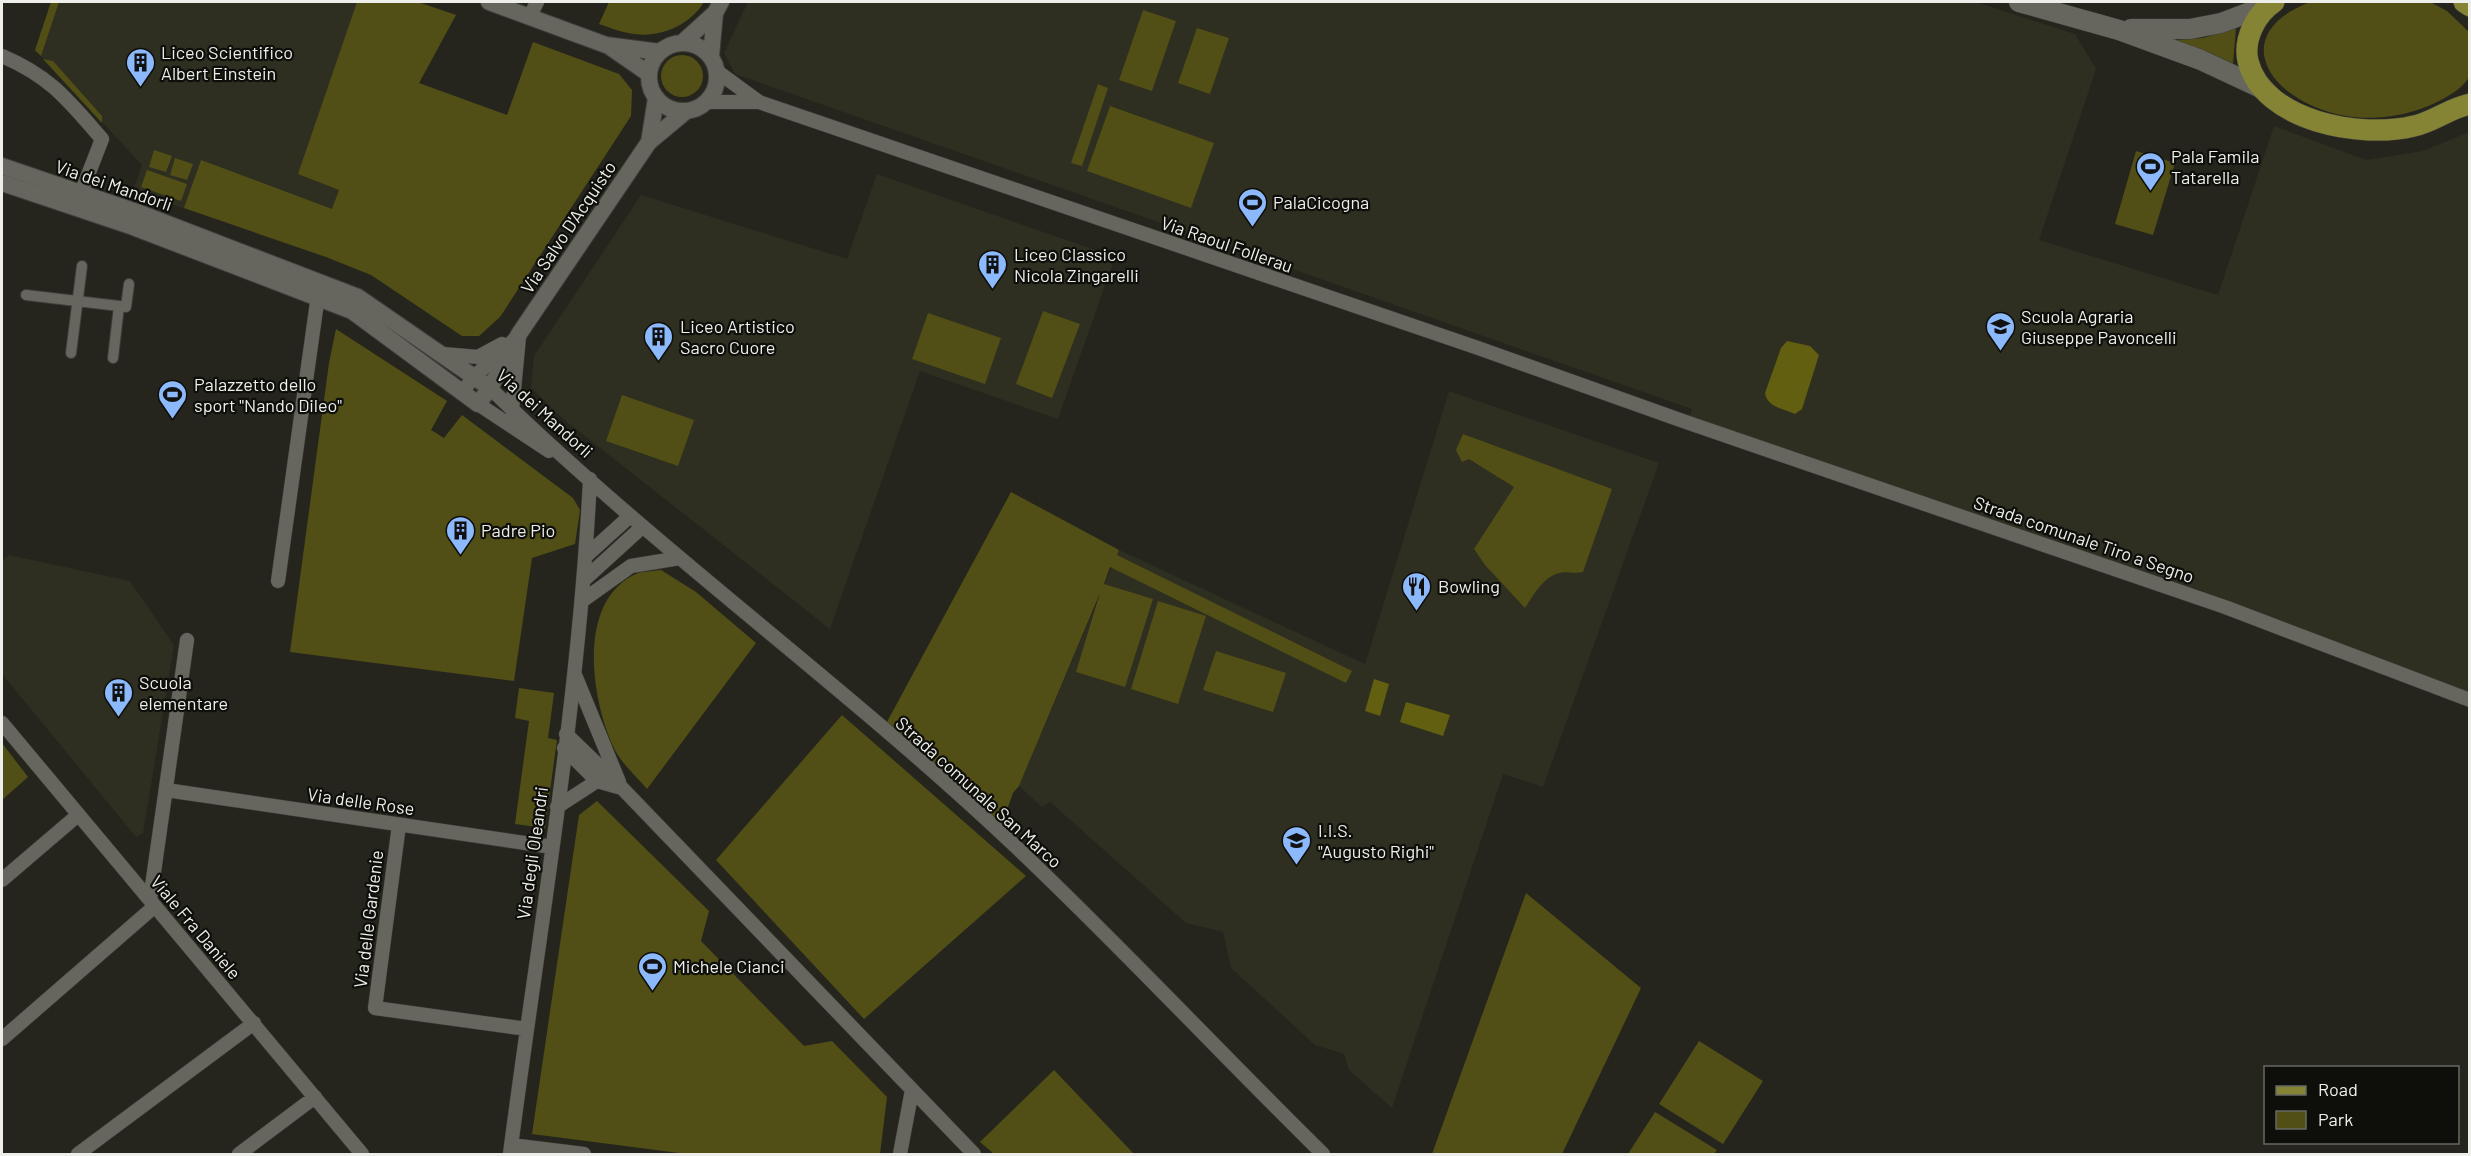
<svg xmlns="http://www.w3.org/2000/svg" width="2471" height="1156" viewBox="0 0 2471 1156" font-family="Barlow,sans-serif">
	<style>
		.built { fill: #2e2e21 }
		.green { fill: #514f15 }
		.water { fill: #626010 }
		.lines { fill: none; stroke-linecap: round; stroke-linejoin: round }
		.pedestrian-casing { stroke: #3f3f3a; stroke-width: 12 }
		.minor-casing { stroke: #3f3f3a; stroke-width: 15 }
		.tertiary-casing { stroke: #3f3f3a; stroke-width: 18 }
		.secondary-casing { stroke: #3f3f3a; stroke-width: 21 }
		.primary-casing { stroke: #3f3f3a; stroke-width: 22 }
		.pedestrian { stroke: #66665e; stroke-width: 10 }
		.minor { stroke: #66665e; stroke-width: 14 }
		.tertiary { stroke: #66665e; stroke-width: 16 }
		.secondary { stroke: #66665e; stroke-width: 20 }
		.primary { stroke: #858334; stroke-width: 21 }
		.labels { text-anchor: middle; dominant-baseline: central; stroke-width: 4.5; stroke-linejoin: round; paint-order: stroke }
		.poi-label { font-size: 18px; fill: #eeeeea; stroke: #0e0e0b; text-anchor: start }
		.street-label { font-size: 18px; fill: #eeeeea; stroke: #0e0e0b }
	</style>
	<rect width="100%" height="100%" fill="#25251e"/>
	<path class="built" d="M51,2H417L456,15L326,257L133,191L142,165L35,50Z
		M748,2H1976L2075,34L2096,69L2039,240L2218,295L2274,126L2366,160L2423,151L2469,132V693L2217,596L1689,419L1692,409L735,74L724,53Z
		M877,174L1115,257L1058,419L920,371L830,629L562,418L531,388L534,356L641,195L847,259Z
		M1449,391L1659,463L1543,787L1503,774L1392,1108L1349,1070L1344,1054L1315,1045L1231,968L1223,932L1186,923L1050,802L1042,807L1019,786L1119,550L1365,664Z
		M9,555L130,581L174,645L143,834L136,837L2,674V561Z"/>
	<path class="green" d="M51,2H59L41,56L35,50Z
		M357,2H418L456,15L419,83L507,115L533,42L619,74L632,90L631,116L500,317L479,336H462L371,275L326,257L184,208L201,160L332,209L339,190L298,174Z
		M609,2H704C691,24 661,38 635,34C623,33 611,28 599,24Z
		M2310,2H2430L2447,11L2469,32C2470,45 2471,62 2470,74C2467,86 2446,98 2435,103C2402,119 2358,123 2323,110C2260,88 2235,31 2310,2Z
		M1143,10L1176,21L1152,91L1119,80Z
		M1197,28L1229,38L1210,94L1178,83Z
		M2236,28L2233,64L2213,54L2176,40L2203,38Z
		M661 76a21 21 0 1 1 42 0a21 21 0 1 1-42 0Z
		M43,59L53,61L102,116V123Z
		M1098,84L1108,88L1082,166L1071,163Z
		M1110,106L1214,143L1191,208L1087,171Z
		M154,150L172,156L166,172L149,167Z
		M2136,151L2175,163L2153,235L2115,224Z
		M175,158L193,164L187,180L170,175Z
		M147,170L187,184L181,201L141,187Z
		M1043,311L1080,324L1052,398L1016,384Z
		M928,313L1001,338L985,384L912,359Z
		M336,329L447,401L431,430L444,438L462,415L573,498L580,510L575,544L532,558L514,681L290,652L329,363Z
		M622,395L694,420L678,466L606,441Z
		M1463,434L1612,489L1583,572C1574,574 1566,571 1559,573C1543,577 1533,596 1525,608L1485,565L1474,549L1514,487L1469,459L1462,462L1456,450Z
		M1011,492L1119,550L1117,555L1352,671L1346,683L1110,567L1104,584L1153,599L1125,687L1076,672L1100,593L1019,786L1013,793L1002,824L887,722Z
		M661,570L696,592L756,643L647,789C636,776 619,761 613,746C591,698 576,599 638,573C645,571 654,571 661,570Z
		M1158,601L1206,616L1178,704L1131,689Z
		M1216,651L1286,673L1273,712L1203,690Z
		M519,688L554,693L548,738L557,740L545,828L515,824L529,721L515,718Z
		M842,715L1026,876L864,1019L716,860Z
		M2,743L28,777L2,800Z
		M597,801L709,911L701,941L804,1046L832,1041L887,1097L880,1154H687L532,1134L579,815Z
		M1526,893L1641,988L1562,1154H1432Z
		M1699,1041L1763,1081L1723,1144L1659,1104Z
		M1054,1070L1134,1154H994L980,1142Z
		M1655,1112L1717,1150L1714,1154H1628Z"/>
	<path class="water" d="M1787,341L1810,346L1819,355L1802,409L1795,414C1784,409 1767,407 1765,393L1781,348Z
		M1374,679L1389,684L1380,716L1365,711Z
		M1406,702L1450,715L1443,736L1400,722Z"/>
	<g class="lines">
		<defs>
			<path id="pedestrian" d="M26,295L119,306
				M71,353L82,266
				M113,358L119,306L126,307L129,284"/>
			<path id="minor" d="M530,16L537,2
				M2,56C51,77 68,100 102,139L81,193
				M718,72L759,102L1478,348L1683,421L2225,607L2470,700
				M707,102H759
				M443,354L478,357L502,344
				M490,388C656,550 845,685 1013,844C1119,944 1219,1052 1323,1154
				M462,392L474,377L514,340
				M478,404L549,451
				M512,410L519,337
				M586,556L629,517
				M585,579L642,527
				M278,581L319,288
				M582,601L631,566L680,558
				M575,675L619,782
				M2,723L362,1154
				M566,734L621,787L974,1154
				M564,748L597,781L618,787
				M166,790L552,847
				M557,807L597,781
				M399,825L375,1008L527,1029
				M2,880L78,815
				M150,900L187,640
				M2,1039L155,906
				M511,1145L584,1154
				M78,1154L254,1023
				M239,1154L315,1097
				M510,1154C539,930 579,705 590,479
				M900,1154L912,1090"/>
			<path id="tertiary" d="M489,2L606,45L660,52
				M649 77a34 34 0 1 1 68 0a34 34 0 1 1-68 0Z
				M682,43L715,13
				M610,47L649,74
				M711,56L715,13L721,2
				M649,142L656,98
				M2,166L137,212L358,297L490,388
				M2,183L133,227L352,311L478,404L490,388L519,334L649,142L685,112"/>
			<path id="secondary" d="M2019,2L2119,30L2201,60L2265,90
				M2131,29H2190L2221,23L2269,5"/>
			<path id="primary" d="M2274,2C2256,14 2243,39 2248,61C2263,122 2362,139 2414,126C2433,122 2450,108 2470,104
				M2464,2L2470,6"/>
		</defs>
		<use href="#pedestrian" class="pedestrian-casing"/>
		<use href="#minor" class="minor-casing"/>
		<use href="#tertiary" class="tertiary-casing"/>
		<use href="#secondary" class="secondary-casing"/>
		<use href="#primary" class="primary-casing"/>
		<use href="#pedestrian" class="pedestrian"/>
		<use href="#minor" class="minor"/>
		<use href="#tertiary" class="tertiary"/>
		<use href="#secondary" class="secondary"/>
		<use href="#primary" class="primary"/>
	</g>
	<defs>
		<symbol id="building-pin" viewBox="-11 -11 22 30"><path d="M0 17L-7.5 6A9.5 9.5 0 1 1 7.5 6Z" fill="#8cb9fc" stroke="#0e0e0b"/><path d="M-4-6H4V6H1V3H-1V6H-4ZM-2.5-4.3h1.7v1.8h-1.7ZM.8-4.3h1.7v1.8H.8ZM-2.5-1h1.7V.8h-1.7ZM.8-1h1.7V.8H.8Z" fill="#111"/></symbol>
		<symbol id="stadium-pin" viewBox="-11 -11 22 30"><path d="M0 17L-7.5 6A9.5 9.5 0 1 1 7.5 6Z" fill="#8cb9fc" stroke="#0e0e0b"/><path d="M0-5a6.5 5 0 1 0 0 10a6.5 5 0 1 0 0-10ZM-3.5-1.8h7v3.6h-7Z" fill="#111"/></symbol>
		<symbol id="school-pin" viewBox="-11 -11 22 30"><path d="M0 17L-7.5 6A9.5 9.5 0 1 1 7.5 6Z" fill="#8cb9fc" stroke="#0e0e0b"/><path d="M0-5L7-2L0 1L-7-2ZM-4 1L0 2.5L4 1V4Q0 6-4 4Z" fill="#111"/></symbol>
		<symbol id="restaurant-pin" viewBox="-11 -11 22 30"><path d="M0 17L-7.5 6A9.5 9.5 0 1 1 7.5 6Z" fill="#8cb9fc" stroke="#0e0e0b"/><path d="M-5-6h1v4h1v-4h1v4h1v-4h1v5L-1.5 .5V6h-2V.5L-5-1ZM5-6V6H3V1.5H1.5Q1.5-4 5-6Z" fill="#111"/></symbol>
	</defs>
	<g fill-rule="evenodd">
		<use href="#building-pin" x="124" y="46" width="33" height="45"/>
		<use href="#stadium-pin" x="2134" y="150" width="33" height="45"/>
		<use href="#stadium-pin" x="1236" y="186" width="33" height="45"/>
		<use href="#building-pin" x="976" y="248" width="33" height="45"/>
		<use href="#school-pin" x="1984" y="310" width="33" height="45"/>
		<use href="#building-pin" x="642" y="320" width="33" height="45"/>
		<use href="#stadium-pin" x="156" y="378" width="33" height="45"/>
		<use href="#building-pin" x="444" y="514" width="33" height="45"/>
		<use href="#restaurant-pin" x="1400" y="570" width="33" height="45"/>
		<use href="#building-pin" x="102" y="676" width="33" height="45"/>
		<use href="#school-pin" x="1280" y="824" width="33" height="45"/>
		<use href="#stadium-pin" x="636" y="950" width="33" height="45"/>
	</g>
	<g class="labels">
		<g class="poi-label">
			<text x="161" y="52">Liceo Scientifico<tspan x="161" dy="21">Albert Einstein</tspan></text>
			<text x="2171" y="156">Pala Famila<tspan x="2171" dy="21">Tatarella</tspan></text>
			<text x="1273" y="202">PalaCicogna</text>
			<text x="1014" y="254">Liceo Classico<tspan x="1014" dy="21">Nicola Zingarelli</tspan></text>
			<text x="2021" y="316">Scuola Agraria<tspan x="2021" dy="21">Giuseppe Pavoncelli</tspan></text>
			<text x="680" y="326">Liceo Artistico<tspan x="680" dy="21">Sacro Cuore</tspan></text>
			<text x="194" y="384">Palazzetto dello<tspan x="194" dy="21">sport "Nando Dileo"</tspan></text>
			<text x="481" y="530">Padre Pio</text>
			<text x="1438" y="586">Bowling</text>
			<text x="139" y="682">Scuola<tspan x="139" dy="21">elementare</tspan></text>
			<text x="1318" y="830">I.I.S.<tspan x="1318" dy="21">"Augusto Righi"</tspan></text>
			<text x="673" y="966">Michele Cianci</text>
		</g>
		<g class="street-label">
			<text transform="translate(114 185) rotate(19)">Via dei Mandorli</text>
			<text transform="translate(568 227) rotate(-56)">Via Salvo D'Acquisto</text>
			<text transform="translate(1227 244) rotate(19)">Via Raoul Follerau</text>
			<text transform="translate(545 413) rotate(42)">Via dei Mandorli</text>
			<text transform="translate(2084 539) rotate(19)">Strada comunale Tiro a Segno</text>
			<text transform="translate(979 792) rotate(42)">Strada comunale San Marco</text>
			<text transform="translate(361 801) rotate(8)">Via delle Rose</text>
			<text transform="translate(532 853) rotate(-82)">Via degli Oleandri</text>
			<text transform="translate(368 919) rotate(-83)">Via delle Gardenie</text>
			<text transform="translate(196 927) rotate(50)">Viale Fra Daniele</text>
		</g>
	</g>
	<rect width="2471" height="1156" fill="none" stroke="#eeeeea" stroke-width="6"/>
	<rect x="2264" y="1066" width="195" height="78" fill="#0e0e0b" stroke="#686864" stroke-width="1.5"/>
	<rect x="2276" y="1086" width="30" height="9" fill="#858334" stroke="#686864" stroke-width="1.5"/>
	<text x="2318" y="1096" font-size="18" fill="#eeeeea">Road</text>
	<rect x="2276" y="1111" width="30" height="18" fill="#514f15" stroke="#686864" stroke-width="1.5"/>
	<text x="2318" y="1126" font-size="18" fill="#eeeeea">Park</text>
</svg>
